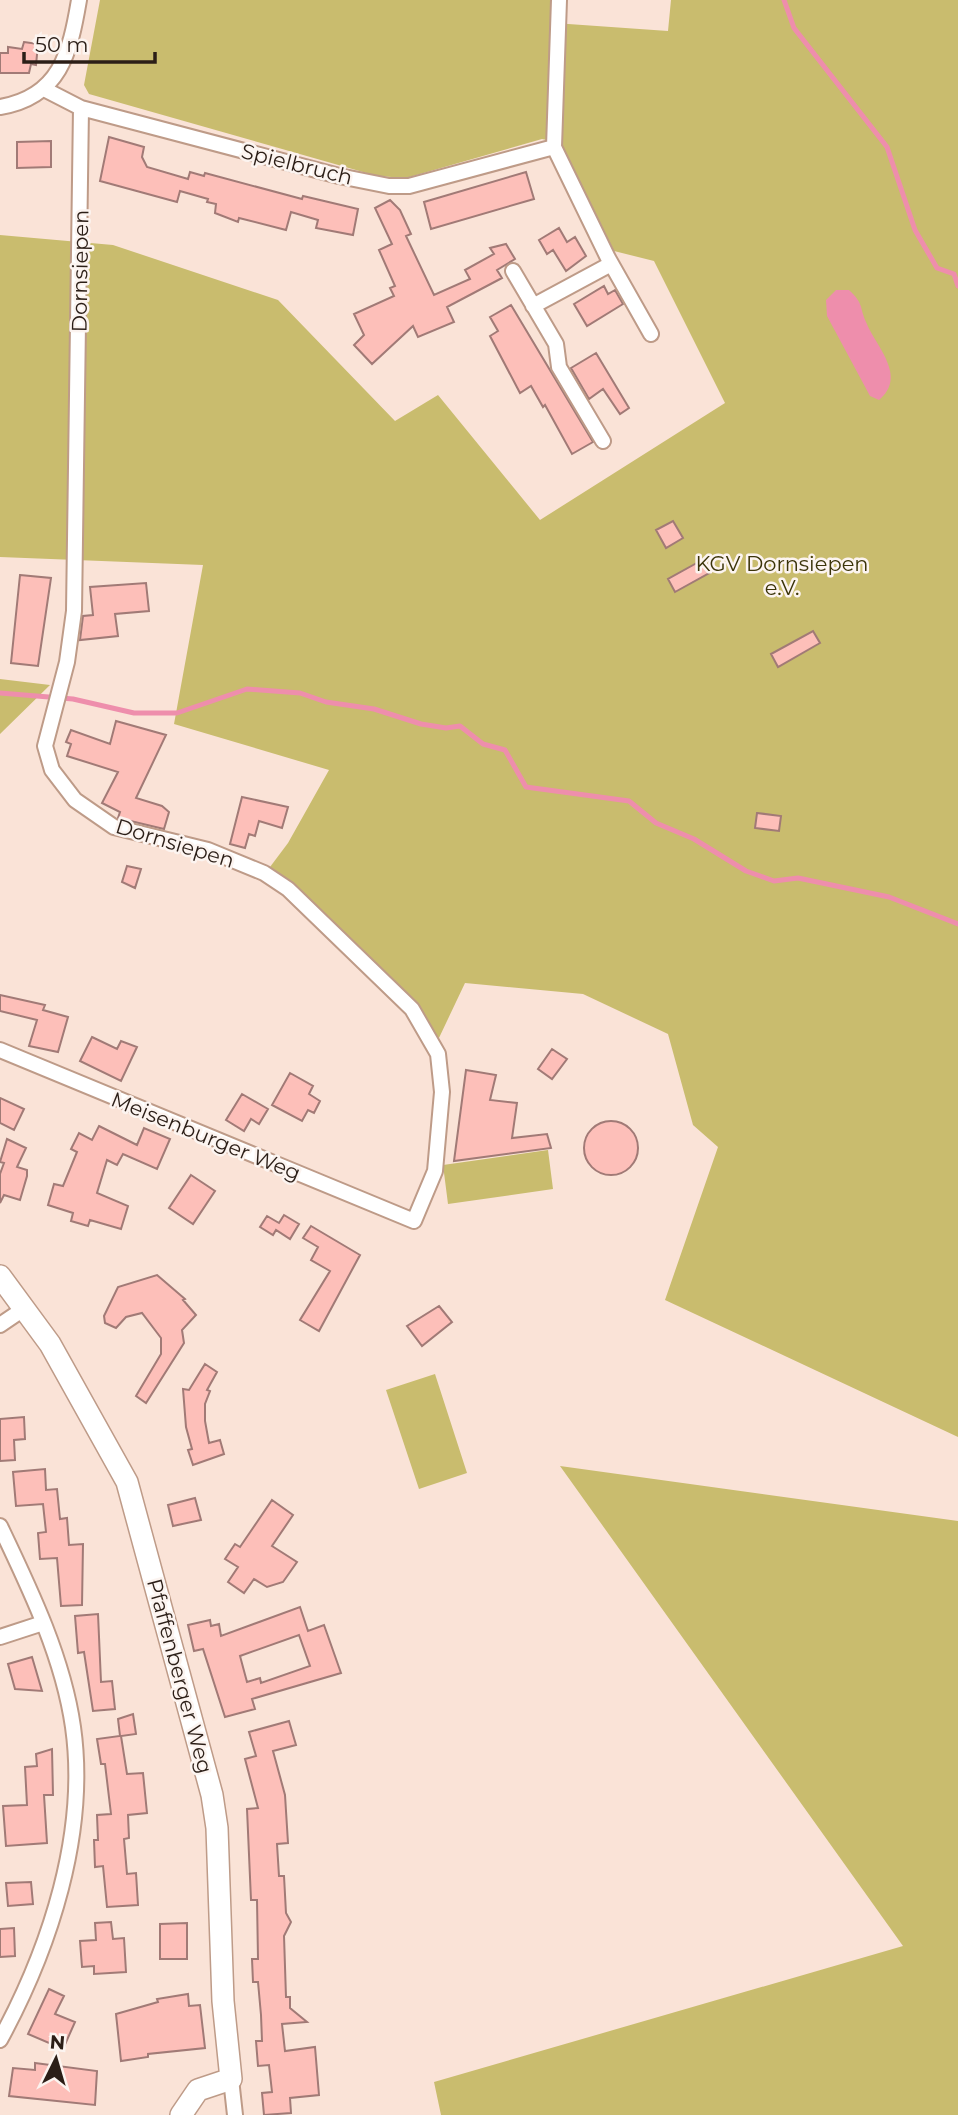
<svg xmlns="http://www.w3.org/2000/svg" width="958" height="2115" viewBox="0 0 958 2115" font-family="Montserrat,sans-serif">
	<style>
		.green { fill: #c9bc6e }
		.water { fill: #ee8eac }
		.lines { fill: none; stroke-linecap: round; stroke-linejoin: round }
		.stream { stroke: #ee8eac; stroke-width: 5 }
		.building { fill: #fdbfb9; stroke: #a17a76; stroke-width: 2; fill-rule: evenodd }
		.street-casing { stroke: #be9b88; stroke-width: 18 }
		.secondary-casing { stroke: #be9b88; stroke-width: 24 }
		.street { stroke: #fff; stroke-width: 14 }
		.secondary { stroke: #fff; stroke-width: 21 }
		.labels { text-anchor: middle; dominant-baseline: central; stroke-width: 5; stroke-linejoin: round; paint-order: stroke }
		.street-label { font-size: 21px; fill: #2b1e17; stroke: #fcf4f0 }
		.park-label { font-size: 21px; fill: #3b3409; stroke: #fcf4f0 }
	</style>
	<rect width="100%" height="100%" fill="#fae3d7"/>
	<path class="green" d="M100,0H553L554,23L668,31L671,0H958V1437L665,1300L718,1147L693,1125L668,1034L583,994L465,983L438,1040L417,1002L270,867L288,843L329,770L174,724L203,565L0,557V235L113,245L278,300L395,421L438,395L540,520L725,403L654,261L614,251L561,143L542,139L406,178L377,176L89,94L84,85Z
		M0,679L50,685L0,734Z
		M548,1150L553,1189L448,1204L443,1165Z
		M435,1374L467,1473L419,1489L386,1390Z
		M560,1466L958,1521V2115H441L434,2082L903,1946Z"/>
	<path class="water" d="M836,290H849C864,304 859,306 866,322C876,347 908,376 879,400L870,396L827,316L826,300Z"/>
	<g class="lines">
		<path class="stream" d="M784,0L794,28L887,147L915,230L937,268L954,274L958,286
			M0,693L73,699L134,713H177L247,689L300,693L326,702L374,709L421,724L446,728L460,726L483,744L505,750L526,787L629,801L656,823L694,839L746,871L774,881L798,878L889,897L958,924"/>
	</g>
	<path class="building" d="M24,42L38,44L36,65L31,64L29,73H0V53H8V47L22,49Z
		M109,137L144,147L142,157L147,167L188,179L190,172L204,176L205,173L302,199L303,196L358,209L353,235L316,228L318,220L291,212L286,230L239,218L238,222L215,213L216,204L207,202L208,199L180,191L177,202L100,181Z
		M51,141V167L17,168V142Z
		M526,172L534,199L431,229L424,202Z
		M390,200L400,210L411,234L406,236L434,295L470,279L465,270L494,254L490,248L506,244L515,259L497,270L502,278L447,307L454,322L418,337L413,326L372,364L354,345L364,335L354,314L394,296L390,288L395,286L379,250L392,244L375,208Z
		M559,228L567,242L575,237L586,256L566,271L553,250L547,254L539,240Z
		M604,286L608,294L615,290L623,304L587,326L574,304Z
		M511,305L593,442L572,454L545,405L543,407L531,386L520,393L490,336L498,331L490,317Z
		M596,353L629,408L620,414L603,389L589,399L571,368Z
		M673,521L683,538L666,548L656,530Z
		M704,559L711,572L675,592L668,579Z
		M20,575L51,578L38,666L11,663Z
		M146,583L149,611L115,614L118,636L80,640L83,616L93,615L90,587Z
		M813,631L820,643L778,667L771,654Z
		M116,721L166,735L136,798L162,806L169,812L164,829L118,818L120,812L102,803L118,772L67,756L71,744L66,742L71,730L110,744Z
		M242,797L288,807L282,828L259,821L255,836L249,834L245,848L230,844Z
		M757,813L781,816L779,831L755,828Z
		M127,866L141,869L135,888L122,882Z
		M0,995L45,1005L43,1010L68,1017L58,1052L29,1046L37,1020L0,1011Z
		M92,1037L117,1049L121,1041L137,1047L121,1081L80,1061Z
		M552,1049L567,1059L552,1079L538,1069Z
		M466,1070L496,1075L490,1100L517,1103L512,1138L547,1134L551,1148L454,1161Z
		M290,1073L313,1086L309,1094L320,1101L314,1113L308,1110L302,1121L272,1105Z
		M242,1094L268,1109L259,1124L251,1119L244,1131L226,1120Z
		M0,1098L24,1109L14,1130L0,1123Z
		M584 1148a27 27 0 1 1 54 0a27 27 0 1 1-54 0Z
		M99,1126L137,1145L144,1128L170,1139L157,1169L123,1154L117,1165L107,1160L97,1193L128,1206L121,1229L90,1220L88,1226L71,1221L73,1213L48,1205L54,1184L63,1186L77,1152L71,1149L79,1133L92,1140Z
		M7,1139L26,1148L17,1167L27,1170V1176L20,1200L4,1195L0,1203V1174L4,1163L0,1162Z
		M191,1175L215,1191L193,1224L169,1208Z
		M284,1215L299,1224L290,1239L276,1230L273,1235L260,1227L267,1216L279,1223Z
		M311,1226L360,1255L319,1331L300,1320L330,1271L311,1260L318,1247L303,1238Z
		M157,1275L185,1299L183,1300L196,1315L182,1330L184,1343L146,1403L136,1396L161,1354V1338L142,1313L126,1317L116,1328L105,1323L104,1316L118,1287Z
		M439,1306L452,1322L422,1346L407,1326Z
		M205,1364L217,1372L207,1390L210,1391L205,1404V1421L209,1443L220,1440L224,1454L193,1465L188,1450L192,1449L186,1427L183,1389L189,1390Z
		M24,1417L25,1439L14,1440L15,1460L0,1461V1419Z
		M45,1469L46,1490L57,1489L60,1519L67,1518L69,1545L83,1544L82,1605L61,1606L57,1558L40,1559L38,1533L46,1532L43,1504L16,1506L13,1472Z
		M195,1498L201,1520L173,1526L168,1505Z
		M272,1500L293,1515L272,1546L297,1562L283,1582L267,1587L254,1579L244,1593L228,1582L238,1567L225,1559L235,1544L240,1547Z
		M300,1607L308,1631L324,1625L341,1673L252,1699L255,1709L225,1717L203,1649L194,1651L188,1625L210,1620L211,1626L219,1624L221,1636ZM299,1635L310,1666L261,1683L260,1678L247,1682L240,1656Z
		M98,1614L101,1682L112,1681L115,1709L93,1711L84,1652L78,1653L75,1616Z
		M32,1657L42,1691L15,1689L8,1664Z
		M133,1714L136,1734L121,1736L127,1774L143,1773L147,1813L128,1815L129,1838L124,1839L127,1874L136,1873L138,1905L107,1907L103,1866L95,1867L94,1840H98L97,1815L111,1814L105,1764H101L97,1739L120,1736L118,1719Z
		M289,1721L296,1745L273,1751L285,1795L288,1843L277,1844L279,1876H284L286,1913L291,1922L284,1936L286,1997H290V2008L307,2022L282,2024L285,2051L315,2047L319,2095L290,2098L291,2113L264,2115L262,2093L272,2092L269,2065L258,2066L256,2041H262L261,2015L258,1982H253L252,1959H258L257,1900H251L247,1809L258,1808L245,1759L256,1756L249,1732Z
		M52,1749L53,1795H44L47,1843L6,1846L3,1806L27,1805L25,1767L37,1766L36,1754Z
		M31,1882L33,1904L8,1906L6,1883Z
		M111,1922L113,1939L124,1938L126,1972L94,1974V1966L82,1967L80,1941L96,1940L95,1923Z
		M187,1923V1959H160V1924Z
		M14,1928L15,1956L0,1957V1929Z
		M49,1989L64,1996L55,2014L75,2022L63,2049L28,2034Z
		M188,1994L189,2006L200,2005L205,2048L148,2054V2057L121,2061L116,2014L158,2002L157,1999Z
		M35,2063L97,2071L95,2105L9,2096L13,2068L35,2070Z"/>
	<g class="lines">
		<defs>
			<path id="street" d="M559,0L554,147L608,258L651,334
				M44,89L81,108L339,176L389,186H409L554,147
				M0,107C60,97 70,53 79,0
				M513,271L556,344L559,367L603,441
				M533,306L611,264
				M0,1050L414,1221L435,1171L442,1092L438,1054L412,1009L288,889L264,873L208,850L114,827L75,800L52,770L45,746L67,662L74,611L81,108
				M0,1325L25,1308
				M0,1526C30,1589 63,1657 73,1727C88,1833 50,1948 0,2040
				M0,1637L43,1623
				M231,2079L235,2115"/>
			<path id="secondary" d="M0,1276L50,1344L127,1482L212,1795L217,1828L223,2001L231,2079L198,2090L181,2115"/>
		</defs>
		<use href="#street" class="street-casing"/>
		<use href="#secondary" class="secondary-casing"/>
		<use href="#street" class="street"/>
		<use href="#secondary" class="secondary"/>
	</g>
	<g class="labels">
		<g class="street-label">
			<text transform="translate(297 164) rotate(14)">Spielbruch</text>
			<text transform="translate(80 271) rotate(-89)">Dornsiepen</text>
			<text transform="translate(175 843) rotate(17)">Dornsiepen</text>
			<text transform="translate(206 1136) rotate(22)">Meisenburger Weg</text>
			<text transform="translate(180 1676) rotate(75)">Pfaffenberger Weg</text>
		</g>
		<g class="park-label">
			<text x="782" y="563">KGV Dornsiepen<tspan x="782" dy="24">e.V.</tspan></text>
		</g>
	</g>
	<g transform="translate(56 2059) rotate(5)" stroke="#fcf4f0" stroke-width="5" paint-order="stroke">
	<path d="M0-5L12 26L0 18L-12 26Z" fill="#2b1e17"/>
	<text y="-10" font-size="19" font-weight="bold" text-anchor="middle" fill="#2b1e17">N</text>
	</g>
	<path d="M24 52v10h131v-10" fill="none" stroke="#2b1e17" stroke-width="3.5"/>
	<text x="35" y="52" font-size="21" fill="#2b1e17" stroke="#fcf4f0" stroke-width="5" paint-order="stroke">50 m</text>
</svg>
